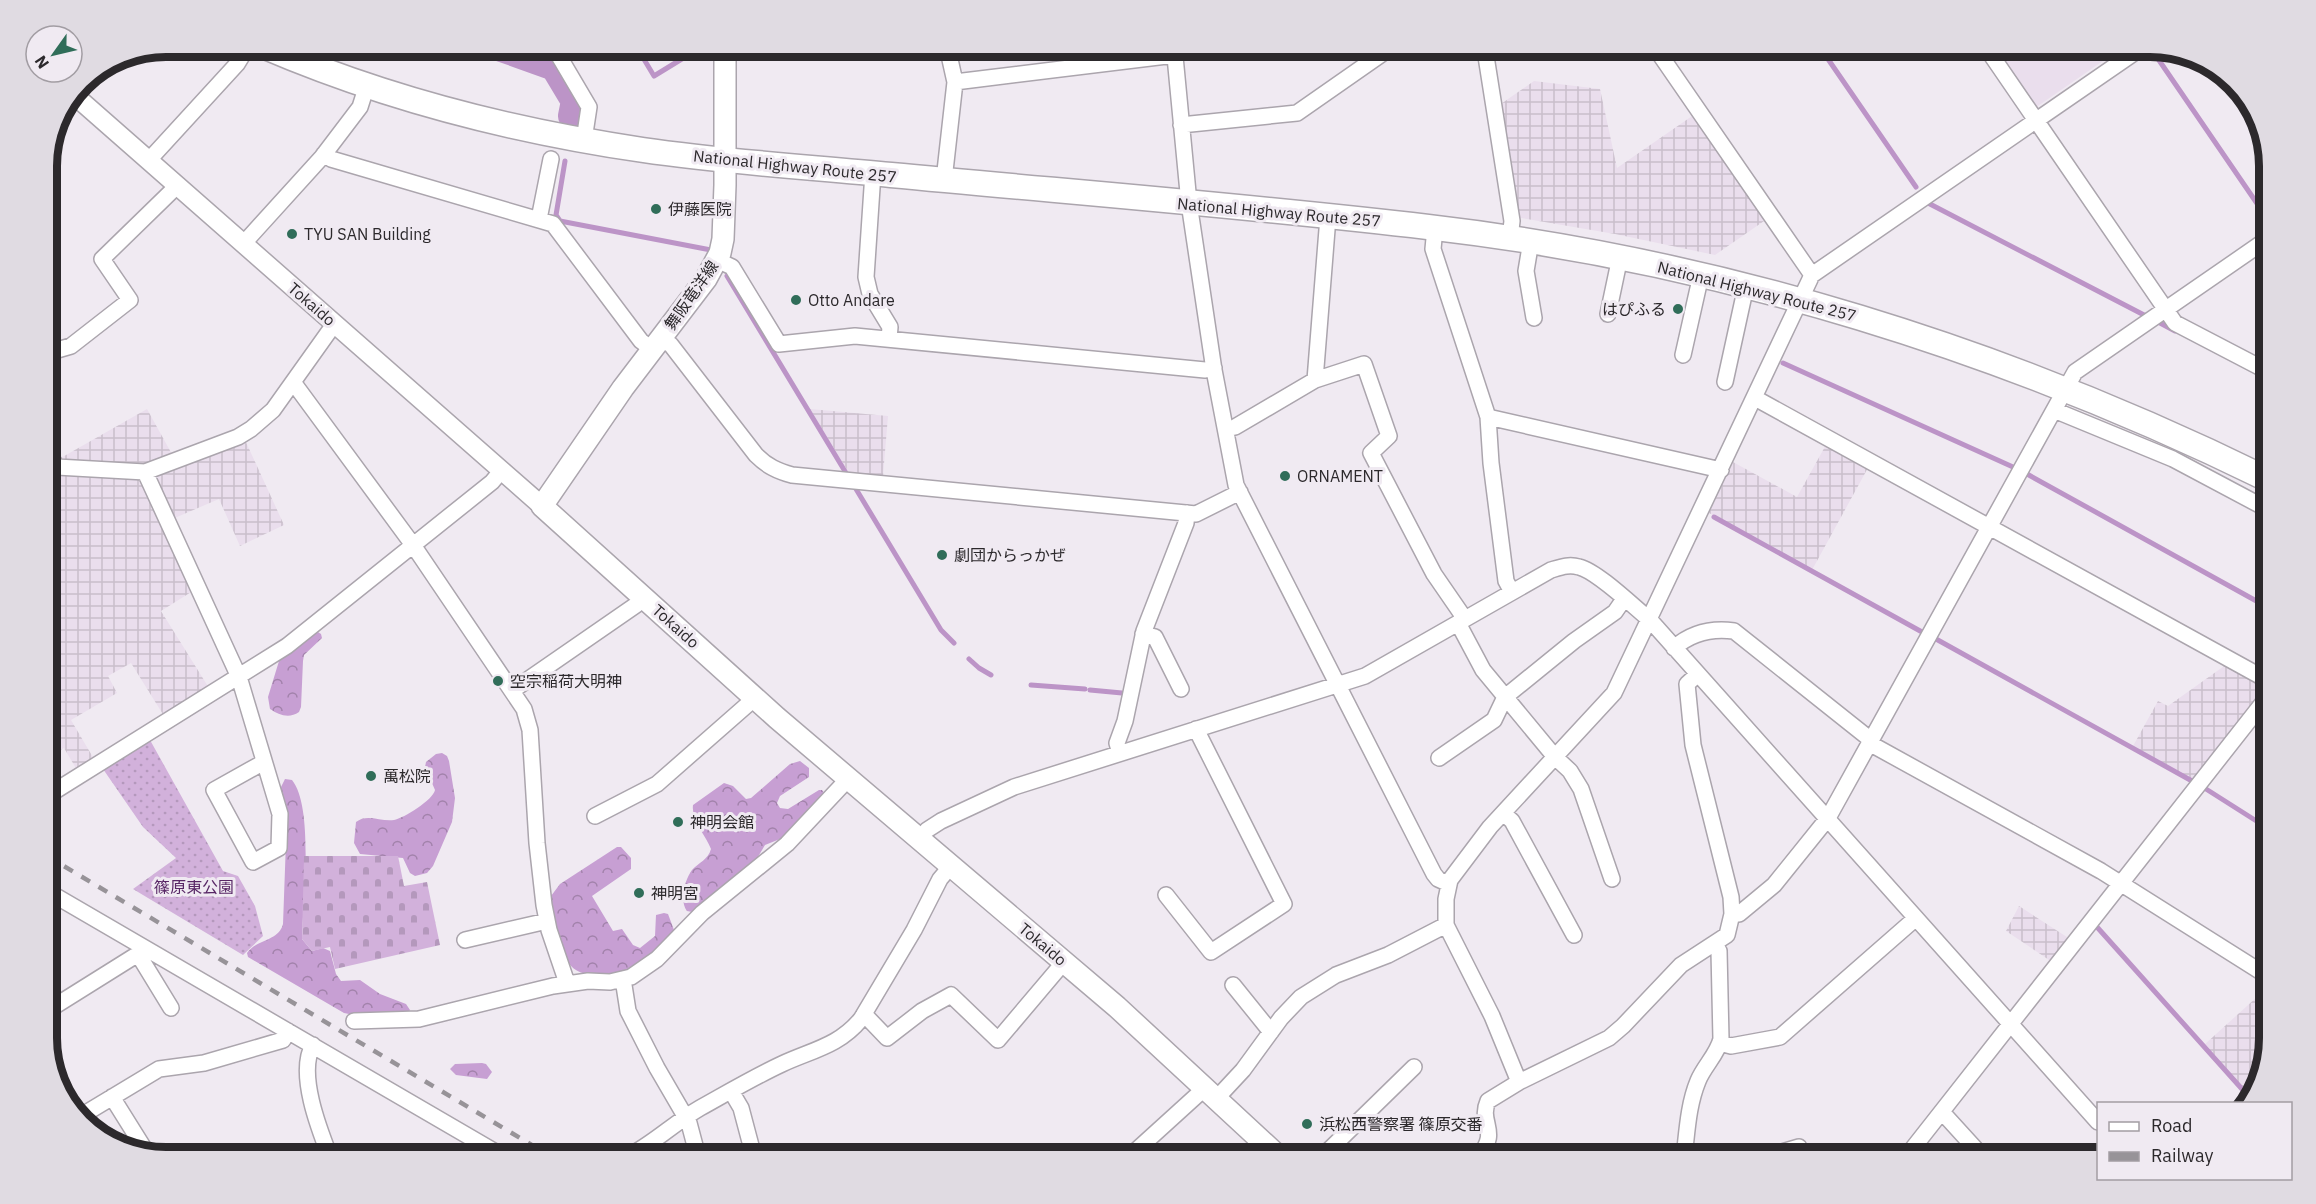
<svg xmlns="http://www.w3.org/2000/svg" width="2316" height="1204" viewBox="0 0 2316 1204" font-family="'IBM Plex Sans','Noto Sans JP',sans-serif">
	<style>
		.built { fill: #eadeed }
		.industrial { fill: url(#industrial-grid) }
		.forest { fill: url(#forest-crowns) }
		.cemetery { fill: url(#cemetery-stones) }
		.park { fill: url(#park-dots) }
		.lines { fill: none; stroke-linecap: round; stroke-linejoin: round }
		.stream { stroke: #bc94c7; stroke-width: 5 }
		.river { stroke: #bc94c7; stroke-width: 30 }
		.minor-casing { stroke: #aba5ad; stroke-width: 18 }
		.tertiary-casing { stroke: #aba5ad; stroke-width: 21 }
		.secondary-casing { stroke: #aba5ad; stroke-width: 24 }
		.trunk-casing { stroke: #aba5ad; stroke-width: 27 }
		.minor { stroke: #fff; stroke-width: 15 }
		.tertiary { stroke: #fff; stroke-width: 18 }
		.secondary { stroke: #fff; stroke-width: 21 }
		.trunk { stroke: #fff; stroke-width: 24 }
		.rail { stroke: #979398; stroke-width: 4.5; stroke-dasharray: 10 10; stroke-linecap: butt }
		.poi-dot { fill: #306d59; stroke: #f0eaf2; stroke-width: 2 }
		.labels { text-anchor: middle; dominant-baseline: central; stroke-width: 6; stroke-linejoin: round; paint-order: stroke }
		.street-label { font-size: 16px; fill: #2c292c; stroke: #f0eaf2 }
		.poi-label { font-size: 16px; fill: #2c292c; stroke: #f0eaf2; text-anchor: start }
		.park-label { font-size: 16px; fill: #582766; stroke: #f0eaf2 }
		.rim { fill: none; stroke: #2c292c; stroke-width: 8 }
	</style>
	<defs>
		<pattern id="industrial-grid" width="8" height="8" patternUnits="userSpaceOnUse" patternTransform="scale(1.5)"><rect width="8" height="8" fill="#eadeed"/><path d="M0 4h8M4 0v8" fill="none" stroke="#c9becb"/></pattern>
		<pattern id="forest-crowns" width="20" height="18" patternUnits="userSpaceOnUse" patternTransform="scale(1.5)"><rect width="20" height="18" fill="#c79fd3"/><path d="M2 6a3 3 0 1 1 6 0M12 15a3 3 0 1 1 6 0" fill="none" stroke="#a282ab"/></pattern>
		<pattern id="cemetery-stones" width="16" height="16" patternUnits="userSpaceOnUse" patternTransform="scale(1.5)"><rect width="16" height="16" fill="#d2b1db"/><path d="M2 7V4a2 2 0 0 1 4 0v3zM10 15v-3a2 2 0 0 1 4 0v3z" fill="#b498bc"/></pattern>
		<pattern id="park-dots" width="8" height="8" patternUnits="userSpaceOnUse" patternTransform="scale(1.5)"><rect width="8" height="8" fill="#d2b1db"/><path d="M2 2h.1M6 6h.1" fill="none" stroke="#b498bc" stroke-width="1.8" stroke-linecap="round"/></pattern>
	</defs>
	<rect width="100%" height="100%" fill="#f0eaf2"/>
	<path class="built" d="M1992,47H2123L2035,108Z"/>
	<path class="industrial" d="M1534,81L1600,89L1617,168L1695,114L1767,219L1715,255L1615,234L1515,217L1498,106Z
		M147,409L173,456L144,466L60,461L59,459Z
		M810,409L888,416L883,476L849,473Z
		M245,440L284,525L240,546L219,499L170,520L151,477Z
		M1827,443L1869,466L1812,570L1709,513L1733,462L1797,497Z
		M47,471L146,479L196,589L161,611L209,688L164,716L131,663L108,676L117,693L71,720L94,759L77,770L64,748L47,758Z
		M2227,664L2265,684L2266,689L2194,781L2133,746L2158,701L2168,706Z
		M2019,906L2070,939L2052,962L2006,931Z
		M2269,986V1038L2259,1084L2248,1094L2204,1045Z"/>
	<path class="forest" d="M318,632L321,634L322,638L304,655L303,661L301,707L299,712C289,719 279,715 270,709L268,697L279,661Z
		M442,753L447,756L449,761L455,798L452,822L433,866L427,873L415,876L410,873L403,858L360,854L354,843L356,822C367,813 381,822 394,820C404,818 433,800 435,790L425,767L426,762L436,754Z
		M800,761L809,768V777L780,796L777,803L780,808L788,809L819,790H822L825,794L785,837L765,845L756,860L696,909L692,912L687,911C679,901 685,879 692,870C699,862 708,860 711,849C706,835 691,821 693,805L724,783L733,786L746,799L751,798L790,764Z
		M285,779L292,780C314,807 303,902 302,939L312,951L323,948L330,951L336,974L341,981L360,980L380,994L406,1004L410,1010L408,1013L354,1015L344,1013L248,957L247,953C257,939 279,941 283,924L287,814L280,789Z
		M617,847H621L631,858V869L592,896L613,931L622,929L633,945L640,948L655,936L656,915L664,913L668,914L674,930C668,944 643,963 629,970C614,978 583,979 571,966C557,951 555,924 550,904L551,896L560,884Z
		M482,1063L486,1064L492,1072L487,1079L456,1075L450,1069L455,1064Z"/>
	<path class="cemetery" d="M304,856H398L404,886L427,882L440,945L335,969L330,947L312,951L302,939Z"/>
	<path class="park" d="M150,740L223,871L238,876L255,906L263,936L243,955L133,889L176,858L143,827L103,769Z"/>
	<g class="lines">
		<path class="stream" d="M636,46L654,76L703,46
			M1819,46L1916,187
			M2152,50L2269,221
			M565,161L556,215L560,221L711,250
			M1928,203L2146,316
			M727,276L846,473
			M2160,323L2175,331
			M1783,363L2013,467
			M2027,474L2269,608
			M856,489L941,630L954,643
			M1714,517L1922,632
			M1936,639L2192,781
			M969,659L979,668L991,675
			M1031,685L1085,689
			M1090,690L1122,693
			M2206,789L2269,829
			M2097,927L2250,1098"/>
		<path class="river" d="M499,46L555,66L576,101L573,116"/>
		<defs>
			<path id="minor" d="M553,46L589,107L584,140
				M1174,46L1189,203L1214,370L1236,485L1434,874L1438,879L1449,884
				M1482,46L1485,50L1512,221L1510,238
				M1654,46L1812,275
				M1985,46L2175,323L2269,372
				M955,82L1175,55
				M1181,125L1297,113L1393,46
				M324,154L331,159L553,224L641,341L652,349
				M149,160L237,64L248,46
				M873,173L866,277L870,294L890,327L889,339
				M944,180L955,82L947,46
				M539,219L551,159
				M1435,228L1433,249L1488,417L1491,463L1506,581L1512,592
				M1531,241L1526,271L1534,318
				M244,243L322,157L360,107L367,85
				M717,260L732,267L779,344L855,336L1205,370L1214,368
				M1608,314L1620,257
				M661,338L671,345L756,455C767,466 777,471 792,475L1196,514L1240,492
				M47,353L71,346L130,300L102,259L178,185
				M1683,355L1701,275
				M1315,380L1328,217
				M293,382L413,545L524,709L530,730L537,843L544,905L549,930L567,983
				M1725,382L1746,286
				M1755,398L2269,681
				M2054,410L2173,459L2269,510
				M1488,417L1721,470
				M1226,429L1235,427L1315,380L1364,364L1389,436L1371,453L1434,574L1465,619
				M47,451L57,467L145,472L238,437L251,429L273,410L335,323
				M145,472L239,677L280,814L279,848L253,862L214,790L264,762
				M1458,623L1483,670L1555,757L1570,771L1581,789L1612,879
				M1143,634L1155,637L1181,689
				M1674,648C1691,633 1712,628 1734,631L1871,740
				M513,690L636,605L643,597
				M1869,743L2101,871L2269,977
				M1120,753L1117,743L1125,721L1144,631L1186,523L1187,513
				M1439,758L1494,720L1505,697L1574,641L1615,612L1624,599
				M47,796L287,646L492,482L502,470
				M1503,813L1512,821L1574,935
				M595,816L657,784L755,698
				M920,839L927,830L941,821L1014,787L1365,676L1551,570C1561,567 1569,564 1579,567C1597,571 1634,607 1650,620L2098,1122
				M47,891L504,1157
				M1166,895L1211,952L1284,904L1196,729
				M1732,914H1739L1774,885L1828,818L2075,372L2269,238
				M465,940L547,921
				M138,954L171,1008
				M623,979L628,1011L657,1068L689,1123L698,1157
				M1233,985L1271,1032
				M47,1011L138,954L142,947
				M864,1014L887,1038L922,1011L951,995L998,1040L1064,962
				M354,1021L419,1019L553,986L588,981L610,982L631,977L657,959L702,913L787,844L848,779
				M1720,1043L1731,1046L1780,1037L1916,918
				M313,1045C297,1073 319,1129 330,1157
				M1519,1082L1492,1016L1446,925V899L1450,880L1490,827L1614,693L1812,275L2144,46
				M731,1091L741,1108L754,1157
				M112,1097L147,1153
				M1216,1099L1243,1070L1281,1018L1301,997L1336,975L1388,955L1446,925
				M1942,1112L1983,1157
				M81,1116L159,1069L204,1063L283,1040L288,1031
				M627,1157C653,1144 674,1123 700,1108C727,1093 754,1077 782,1064C812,1050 839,1046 861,1019L914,930L940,879L951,866
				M1129,1157L1205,1088
				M1317,1157L1329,1150L1414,1067
				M1478,1157C1501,1131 1478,1123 1488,1101L1519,1082L1609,1038L1623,1026L1681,965L1727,935L1732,914L1731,897L1693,745L1687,684L1698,674
				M1684,1157C1687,1133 1688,1105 1698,1081C1704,1066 1717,1055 1721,1039L1719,951L1715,944
				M1765,1157L1799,1147
				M1906,1157L2269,695"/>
			<path id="tertiary" d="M73,94L542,506"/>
			<path id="secondary" d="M725,46V185L723,239L720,253L706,279L623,388L542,506L777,718L1117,1007L1279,1157"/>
			<path id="trunk" d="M263,46C384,98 513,131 643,150C725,162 808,167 891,175C1070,192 1250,206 1428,227C1721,261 2005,350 2269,480"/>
		</defs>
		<use href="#minor" class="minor-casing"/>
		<use href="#tertiary" class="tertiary-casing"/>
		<use href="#secondary" class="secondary-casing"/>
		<use href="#trunk" class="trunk-casing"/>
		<use href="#minor" class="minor"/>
		<use href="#tertiary" class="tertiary"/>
		<use href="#secondary" class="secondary"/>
		<use href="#trunk" class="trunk"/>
		<path class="rail" d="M47,856L552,1157"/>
	</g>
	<g class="poi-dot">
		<circle cx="656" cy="209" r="6"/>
		<circle cx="292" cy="234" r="6"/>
		<circle cx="796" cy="300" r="6"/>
		<circle cx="1678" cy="309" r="6"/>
		<circle cx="1285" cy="476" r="6"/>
		<circle cx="942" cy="555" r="6"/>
		<circle cx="498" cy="681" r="6"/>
		<circle cx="371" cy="776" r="6"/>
		<circle cx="678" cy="822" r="6"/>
		<circle cx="639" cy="893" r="6"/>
		<circle cx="1307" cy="1124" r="6"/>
	</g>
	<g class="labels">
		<g class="street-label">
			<text transform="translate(795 166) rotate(6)">National Highway Route 257</text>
			<text transform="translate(1279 212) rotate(5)">National Highway Route 257</text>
			<text transform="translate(1757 291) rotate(14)">National Highway Route 257</text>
			<text transform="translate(691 295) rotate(-55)">舞阪竜洋線</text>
			<text transform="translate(312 304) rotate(41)">Tokaido</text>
			<text transform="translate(676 626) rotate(42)">Tokaido</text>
			<text transform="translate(1043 944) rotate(40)">Tokaido</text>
		</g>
		<g class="poi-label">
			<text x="668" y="209">伊藤医院</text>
			<text x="304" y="234">TYU SAN Building</text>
			<text x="808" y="300">Otto Andare</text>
			<text x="1666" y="309" text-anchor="end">はぴふる</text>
			<text x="1297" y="476">ORNAMENT</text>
			<text x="954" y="555">劇団からっかぜ</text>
			<text x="510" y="681">空宗稲荷大明神</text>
			<text x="383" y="776">萬松院</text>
			<text x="690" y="822">神明会館</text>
			<text x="651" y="893">神明宮</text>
			<text x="1319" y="1124">浜松西警察署 篠原交番</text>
		</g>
		<g class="park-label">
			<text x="194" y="887">篠原東公園</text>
		</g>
	</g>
	<path d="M0 0H2316V1204H0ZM166 57H2150A109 109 0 0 1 2259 166V1038A109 109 0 0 1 2150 1147H166A109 109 0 0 1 57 1038V166A109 109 0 0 1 166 57Z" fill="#e0dbe2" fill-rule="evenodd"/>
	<path class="rim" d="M166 57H2150A109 109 0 0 1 2259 166V1038A109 109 0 0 1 2150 1147H166A109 109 0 0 1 57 1038V166A109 109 0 0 1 166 57Z"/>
	<rect x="2097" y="1102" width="195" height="78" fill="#f0eaf2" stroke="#a29da3" stroke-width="1.5"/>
	<rect x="2109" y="1122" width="30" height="9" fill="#ffffff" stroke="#a29da3" stroke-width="1.5"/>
	<text x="2151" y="1132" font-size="18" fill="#2c292c">Road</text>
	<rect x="2109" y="1152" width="30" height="9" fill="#979398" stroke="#a29da3" stroke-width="1.5"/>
	<text x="2151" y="1162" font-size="18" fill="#2c292c">Railway</text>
	<g transform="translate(54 54) rotate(236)"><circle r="28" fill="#f0eaf2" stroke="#a29da3" stroke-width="1.5"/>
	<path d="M0-4.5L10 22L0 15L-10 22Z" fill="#306d59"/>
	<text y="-9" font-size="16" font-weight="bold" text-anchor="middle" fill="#2c292c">N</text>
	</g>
</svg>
